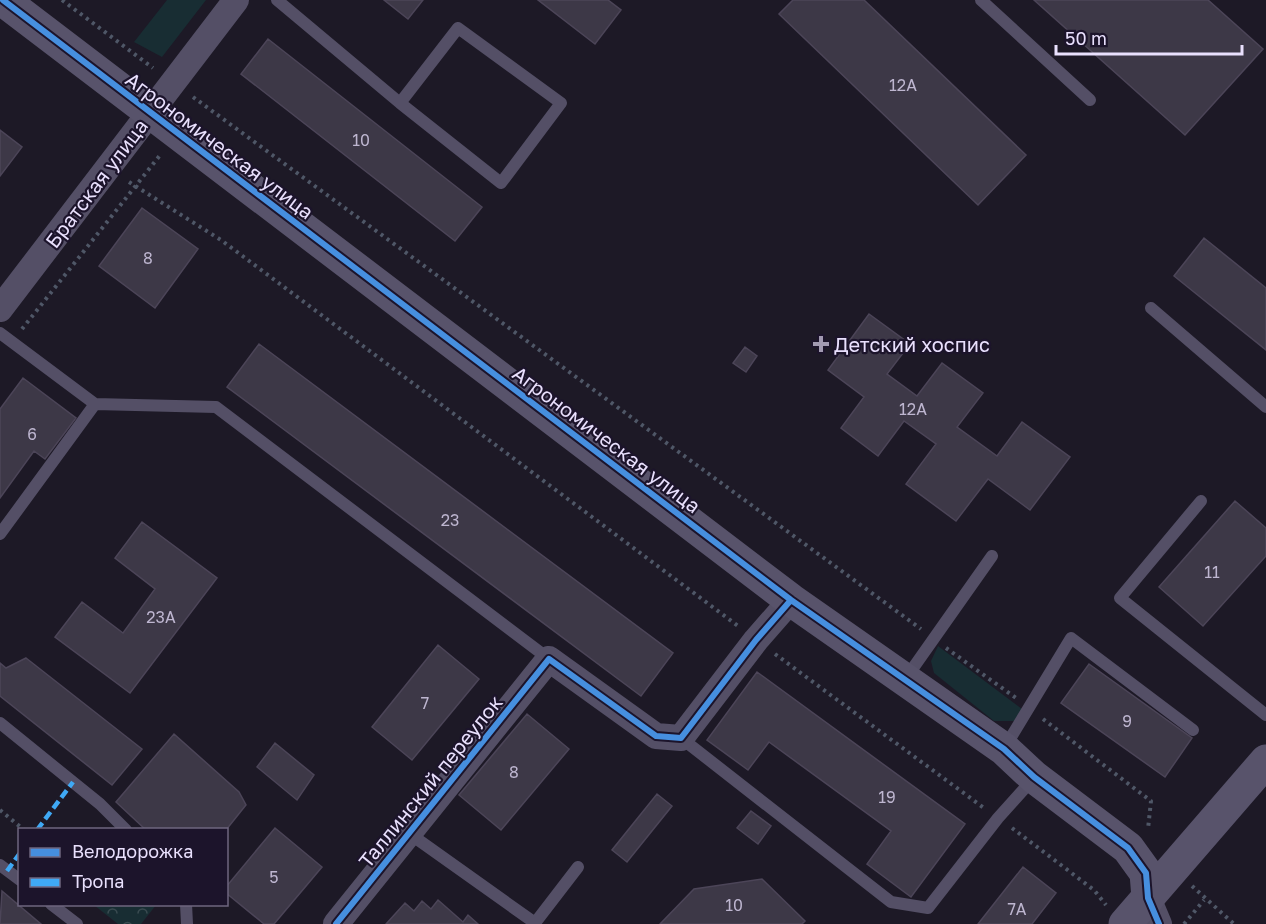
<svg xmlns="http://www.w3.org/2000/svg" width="1266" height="924" viewBox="0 0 1266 924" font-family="'Golos Text',sans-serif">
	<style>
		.green { fill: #182d33 }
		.park { fill: url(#park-crowns) }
		.building { fill: #3d3847; stroke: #4c4558; stroke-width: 1.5 }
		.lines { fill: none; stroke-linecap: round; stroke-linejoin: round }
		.path { stroke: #4f5767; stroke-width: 4; stroke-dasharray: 3 4.5; stroke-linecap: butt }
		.lane { stroke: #544f66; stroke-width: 12 }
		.street { stroke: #544f66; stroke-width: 26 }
		.secondary { stroke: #58536b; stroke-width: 33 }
		.quiet { stroke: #3fa9f5; stroke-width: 4.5; stroke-dasharray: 9 4.5; stroke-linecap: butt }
		.cycleway-casing { stroke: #1c142b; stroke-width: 10 }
		.cycleway { stroke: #468fdf; stroke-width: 6 }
		.poi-dot { fill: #a29ab2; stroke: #1c142b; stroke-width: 2 }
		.labels { text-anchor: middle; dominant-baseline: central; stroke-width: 4.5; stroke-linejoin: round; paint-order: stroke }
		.number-label { font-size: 16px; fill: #beb6d0 }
		.street-label { font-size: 20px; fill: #e9e0fd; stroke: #1c142b }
		.poi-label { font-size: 20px; fill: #e9e0fd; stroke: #1c142b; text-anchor: start }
	</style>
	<defs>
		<pattern id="park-crowns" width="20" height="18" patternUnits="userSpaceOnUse" patternTransform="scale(1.5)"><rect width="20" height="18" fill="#182d33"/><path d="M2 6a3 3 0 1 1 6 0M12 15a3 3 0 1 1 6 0" fill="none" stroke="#3a4b51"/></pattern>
	</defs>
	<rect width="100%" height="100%" fill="#1d1926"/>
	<path class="green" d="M167,0H206L162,57L134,42Z
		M938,646L1022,709L1014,721H994L934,673L931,661Z"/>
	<path class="park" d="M94,905L155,904L156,905L141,924H118Z"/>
	<path class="building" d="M384,0H423L408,19Z
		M538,0H608L621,10L595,44Z
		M793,0H864L1026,155L978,205L779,14Z
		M1034,0H1208L1263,49L1185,135Z
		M268,39L482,207L455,241L241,74Z
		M0,130L22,147L0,176Z
		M142,208L198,249L155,308L99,266Z
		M1204,238L1266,288V350L1174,276Z
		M869,314L910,344L887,374L917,396L942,363L983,393L957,427L997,456L1022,422L1070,457L1030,510L988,479L956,521L906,484L936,444L904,421L878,456L841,428L864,397L828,370Z
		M259,344L673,653L641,696L227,387Z
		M745,347L757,356L746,372L733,363Z
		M23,378L76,418L45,459L34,451L0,498V409Z
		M1235,501L1266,528V556L1203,626L1159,587Z
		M142,522L217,578L130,693L55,637L82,602L123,633L155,589L115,558Z
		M438,645L479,679L412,760L372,727Z
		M26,658L142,749L112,785L0,696V663L6,668Z
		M1089,664L1192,738L1165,777L1061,703Z
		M757,672L965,824L911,897L867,864L891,831L769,742L748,770L707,740Z
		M527,714L569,749L501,830L459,795Z
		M174,734L239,792L246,805L226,830H146L116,802Z
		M275,743L314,775L297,800L257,767Z
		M657,794L672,806L627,862L612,850Z
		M751,811L771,826L758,844L737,828Z
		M275,828L322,867L274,924H264L226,893V887Z
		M1023,867L1056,893L1032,924H978Z
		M762,879L805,921L802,924H660L694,889Z
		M2,891L41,924H0Z
		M438,900L463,922L468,915L478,924H386L405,903L414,911L422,901L431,909Z"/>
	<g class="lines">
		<path class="path" d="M62,0L153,68
			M193,97L921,629
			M129,182L221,240L738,626
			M22,329L161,154
			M946,648L1016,698
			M775,654L984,808
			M1043,719L1151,801L1148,829
			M0,810L24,830
			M1012,828L1094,890L1106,905
			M1192,886L1234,924
			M1184,924L1204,900"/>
		<path class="lane" d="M277,0L400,103L501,183L561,103L458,28L400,103
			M981,0L1090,100
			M1151,308L1266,407
			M0,333L95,404L216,407L549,659
			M1201,501L1120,598L1266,715
			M0,534L95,404
			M906,678L992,556
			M0,723L100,804L126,830
			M681,738L891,902L928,908L998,818L1034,778
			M1005,747L1071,638L1193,730
			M410,834L535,923L578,867
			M0,865L20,880
			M51,904L77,924
			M186,904L187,924"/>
		<path class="street" d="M0,309L236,0
			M1148,898L1159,924
			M336,924L549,659L656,736L681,738L756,640L791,600"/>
		<path class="secondary" d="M3,0L791,600L1004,749L1034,777L1128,848L1146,873L1148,898
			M1125,924L1266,761"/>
		<path class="quiet" d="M37,830L73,782
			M7,871L20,853"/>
		<defs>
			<path id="cycleway" d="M3,0L791,600L1004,749L1034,777L1128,848L1146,873L1148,898L1159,924
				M336,924L549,659L656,736L681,738L756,640L791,600"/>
		</defs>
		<use href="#cycleway" class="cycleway-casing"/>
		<use href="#cycleway" class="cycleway"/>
	</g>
	<path class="poi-dot" d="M818 335h6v6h6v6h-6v6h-6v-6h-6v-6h6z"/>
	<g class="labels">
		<g class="number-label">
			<text x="903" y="85">12А</text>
			<text x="361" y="140">10</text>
			<text x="148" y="258">8</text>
			<text x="913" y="409">12А</text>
			<text x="32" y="434">6</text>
			<text x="450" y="520">23</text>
			<text x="1212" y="572">11</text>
			<text x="161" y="617">23А</text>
			<text x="425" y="703">7</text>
			<text x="1127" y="721">9</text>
			<text x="514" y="772">8</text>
			<text x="887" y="797">19</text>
			<text x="274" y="877">5</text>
			<text x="734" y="905">10</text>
			<text x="1017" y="909">7А</text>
		</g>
		<g class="street-label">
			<text transform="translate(220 145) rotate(37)">Агрономическая улица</text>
			<text transform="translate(96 183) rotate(-53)">Братская улица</text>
			<text transform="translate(607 439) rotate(37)">Агрономическая улица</text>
			<text transform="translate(430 781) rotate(-51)">Таллинский переулок</text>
		</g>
		<g class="poi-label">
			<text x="834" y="344">Детский хоспис</text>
		</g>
	</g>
	<rect x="18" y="828" width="210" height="78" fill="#1c142b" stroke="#6e667f" stroke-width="1.5"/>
	<rect x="30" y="848" width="30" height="9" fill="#468fdf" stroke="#6e667f" stroke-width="1.5"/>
	<text x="72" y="858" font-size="18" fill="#e9e0fd">Велодорожка</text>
	<rect x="30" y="878" width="30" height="9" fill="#3fa9f5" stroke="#6e667f" stroke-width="1.5"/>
	<text x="72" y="888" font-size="18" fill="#e9e0fd">Тропа</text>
	<path d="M1056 45v9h186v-9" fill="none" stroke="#e9e0fd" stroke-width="3"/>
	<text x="1065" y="45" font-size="18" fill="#e9e0fd" stroke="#1c142b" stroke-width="4.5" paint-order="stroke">50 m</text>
</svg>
